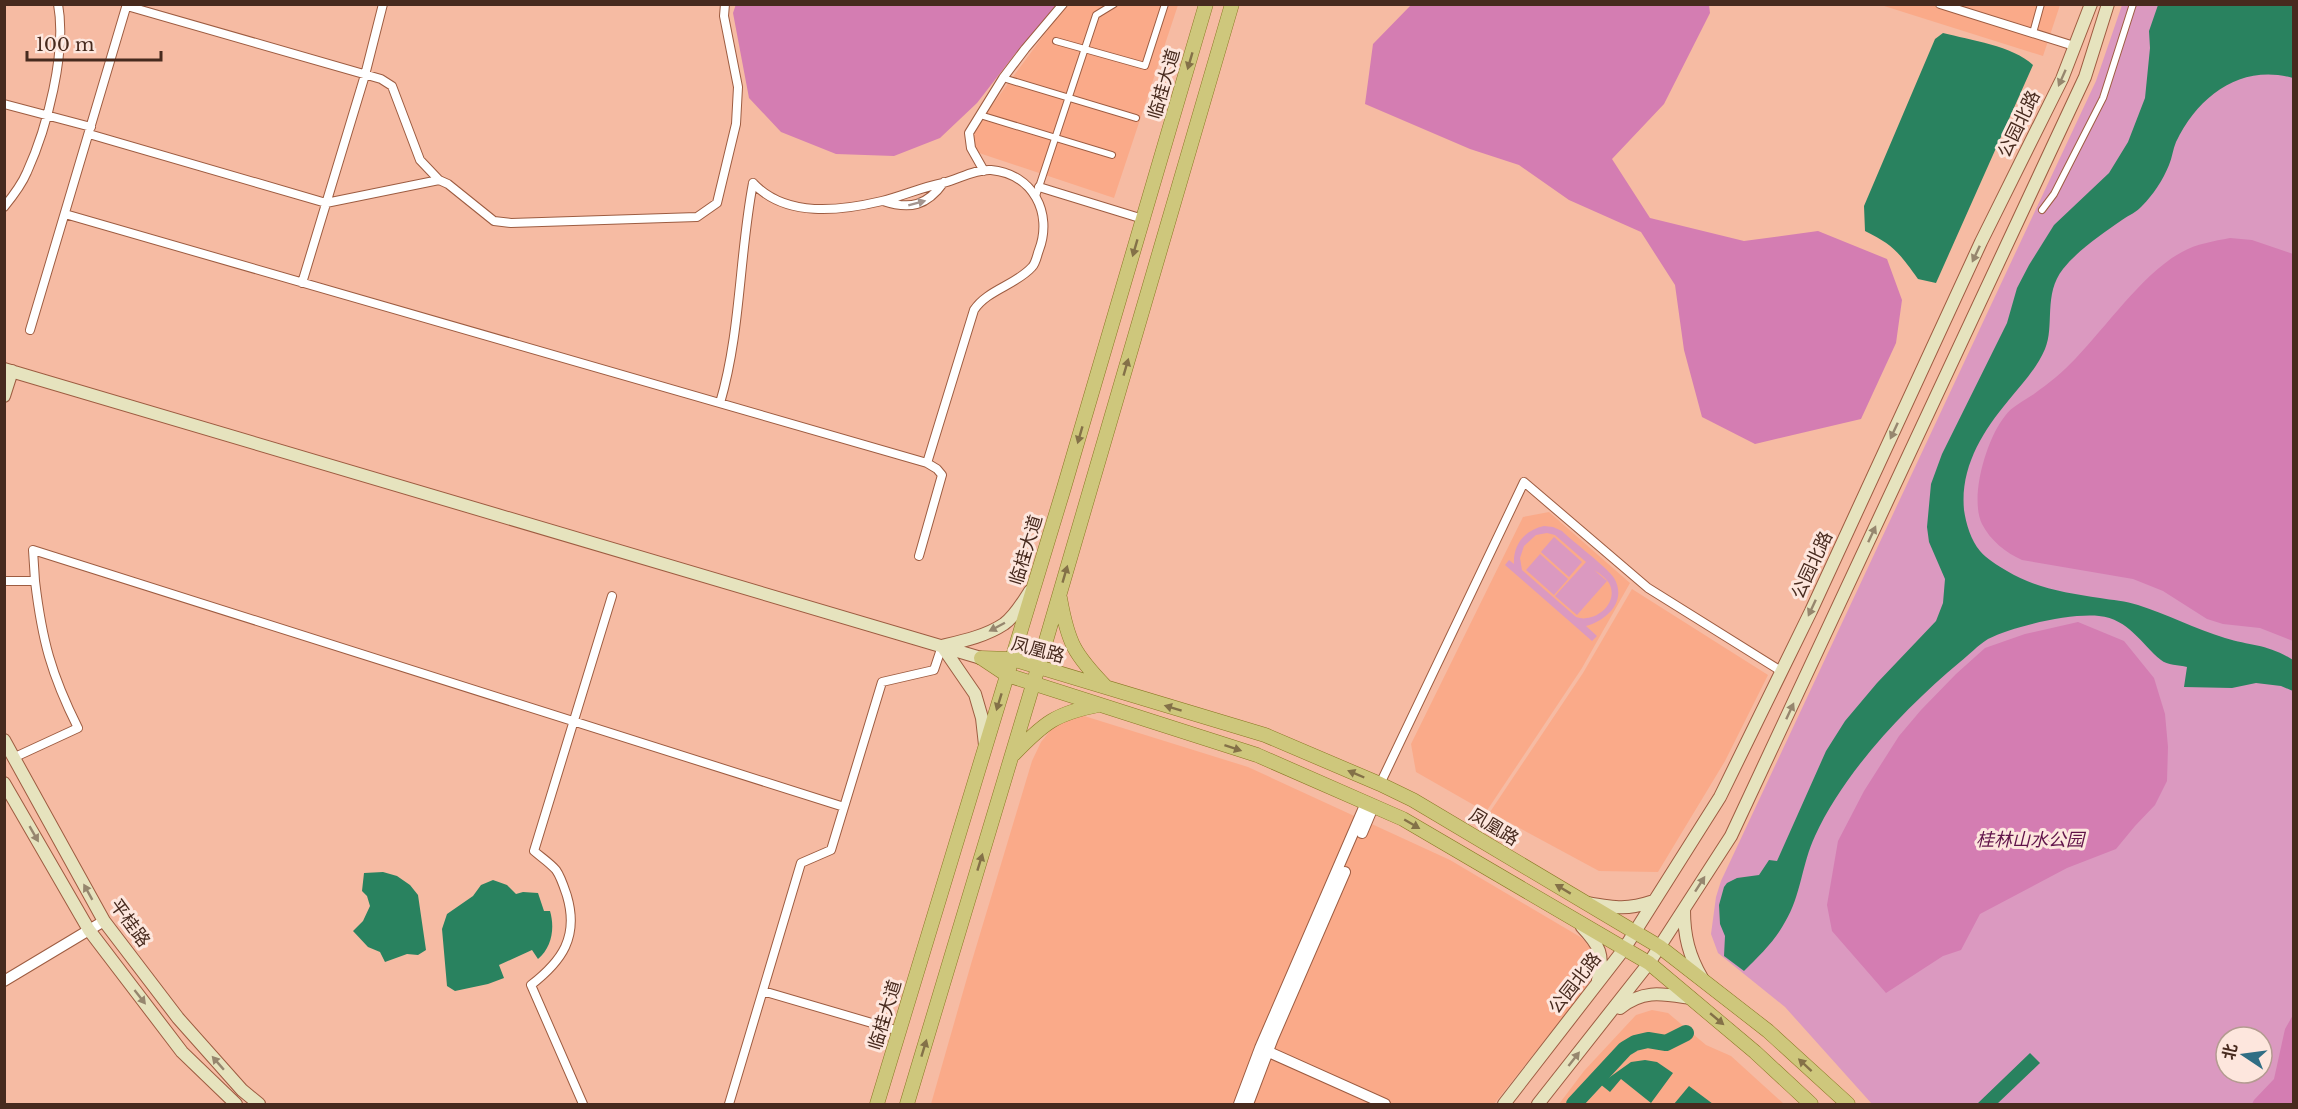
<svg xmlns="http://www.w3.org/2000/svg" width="2298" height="1109" viewBox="0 0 2298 1109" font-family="'Libre Baskerville','Noto Sans SC',serif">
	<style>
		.built { fill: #faaa89 }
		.green { fill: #db99c0; fill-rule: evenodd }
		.forest { fill: #d47db2 }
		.water { fill: #29825f }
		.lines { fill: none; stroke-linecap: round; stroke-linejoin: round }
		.river { stroke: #29825f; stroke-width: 16 }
		.pedestrian-casing { stroke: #9d5c41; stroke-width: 8 }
		.minor-casing { stroke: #9d5c41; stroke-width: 10 }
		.tertiary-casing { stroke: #9d5c41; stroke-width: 12 }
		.secondary-casing { stroke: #9d5c41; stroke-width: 14 }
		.primary-casing { stroke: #897723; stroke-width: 15 }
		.pedestrian { stroke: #fff; stroke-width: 6 }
		.minor { stroke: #fff; stroke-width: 8 }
		.tertiary { stroke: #fff; stroke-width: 10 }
		.secondary { stroke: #e6e3be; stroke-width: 12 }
		.primary { stroke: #cec77c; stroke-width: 14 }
		.oneway { fill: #847148 }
		.oneway2 { fill: #96866e }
		.oneway3 { fill: #a3948e }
		.labels { text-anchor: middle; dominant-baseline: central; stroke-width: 6; stroke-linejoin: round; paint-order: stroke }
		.street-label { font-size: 18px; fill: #472a1e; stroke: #fde6dd }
		.park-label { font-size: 18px; font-style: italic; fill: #601348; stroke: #fde6dd }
	</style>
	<rect width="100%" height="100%" fill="#f6bba3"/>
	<path class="built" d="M1066,5H1178L1114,198L982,154L974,151L972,147L973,131Z
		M1881,5H2060L2043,56Z
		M1549,512L1630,583L1582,668L1486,812L1416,772L1411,744L1523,517Z
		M1632,589L1768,675L1725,761L1658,872L1599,871L1490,812L1583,673Z
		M1081,715L1248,767L1450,860L1582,938L1591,949L1594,963L1588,983L1580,996L1494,1104H931L971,964L1032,761L1041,742L1054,726L1063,719Z
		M1652,1010L1668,1013L1706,1045L1731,1056L1784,1104H1559L1584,1071L1636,1015Z"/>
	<path class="green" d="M2122,5H2293V1104H1872L1785,1007L1718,953L1711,934L1716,897L1721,881L2096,81ZM2226,1037H2262V1073H2226Z
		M1544,526L1553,527L1562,531C1573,542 1607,567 1614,578C1628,602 1605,621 1586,626L1597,636L1592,641L1505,565L1509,560L1514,564C1513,544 1525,530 1544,526ZM1547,533L1555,535L1586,562L1555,596L1577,615L1607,581L1594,570C1599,573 1606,578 1609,583C1620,603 1595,624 1576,617L1522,570L1520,558L1524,546L1536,535Z
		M1554,537L1582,562L1569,577L1541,552Z
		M1540,554L1568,579L1554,595L1526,570Z"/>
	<path class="forest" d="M736,4L1060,5L1015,54L977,103L940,138L894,156L836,154L781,132L749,98L733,13Z
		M1411,5H1709L1710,13L1664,104L1612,159L1650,218L1744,241L1818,231L1887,259L1902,300L1896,343L1861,419L1755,444L1702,417L1684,350L1675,285L1641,232L1569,200L1519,165L1470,149L1365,104L1373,44Z
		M2230,238L2252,240L2293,254V641L2260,628L2223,624L2207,619L2163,591L2133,579L2022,560C2006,553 1990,540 1982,524C1969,497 1987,438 2005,416C2011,407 2025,400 2034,394C2049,383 2063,372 2076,358C2106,327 2144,272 2182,252C2196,244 2214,241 2230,238Z
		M2078,622L2124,641L2154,678L2165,714L2168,747L2167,781L2155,805L2135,826L2116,849L2067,868L1980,914L1961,950L1943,956L1886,993L1832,931L1827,905L1838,841L1864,791L1899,736L1921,710L1956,674L1985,648L2025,634Z
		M2293,1015V1104H2252L2254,1100L2274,1079L2285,1029Z"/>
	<path class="water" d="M2158,5H2293V78C2241,64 2199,95 2176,142C2173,149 2172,158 2169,165C2163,180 2153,195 2142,206C2137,212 2129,215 2122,220C2102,234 2078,250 2063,269C2043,294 2055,326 2045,349C2037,368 2022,384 2008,401C1982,432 1960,468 1964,510C1966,524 1971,540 1980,551C1987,559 1997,565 2007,571C2035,588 2067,593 2100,598C2112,600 2126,601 2138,605C2167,614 2195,629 2225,638C2251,646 2268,644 2293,660V691L2281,686L2256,683L2232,688L2184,687L2187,667C2179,665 2167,665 2161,660C2141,644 2129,619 2099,616C2071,613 2014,626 1988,639C1978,645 1969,655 1960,662C1906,707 1844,772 1815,836C1802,863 1801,896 1785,922C1775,941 1759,956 1744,971L1724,956L1725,936L1720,924L1719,905L1724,887L1727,883L1737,878L1759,875L1769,860L1777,861L1826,751L1845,721L1877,683L1936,621L1943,603L1945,579L1929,542L1927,527L1931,484L1942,454L2007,323L2017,288L2029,265L2054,225L2109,173L2128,142L2145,98L2150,48L2149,31Z
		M1943,33C1970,40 2013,46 2033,65L1936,283L1918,279C1900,254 1894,245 1865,231L1864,206L1935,39Z
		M383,872L397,876L410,885L418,895L426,950L418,955L407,954L385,962L380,952L368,947L353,931L363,921L370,906L367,896L362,891L364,873Z
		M493,880L507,885L516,894L523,892L538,893L544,911H550C555,928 552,947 538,959L532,950L499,965L504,978L488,984L455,991L447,986L442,929L447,914L473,896L481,885Z
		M2030,1053L2040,1063L1997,1104H1977Z
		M1645,1060L1657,1062L1673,1073L1651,1103L1621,1079L1610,1092L1600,1084L1631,1062Z
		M1689,1086L1713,1104H1674Z"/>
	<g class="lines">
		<path class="river" d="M1574,1104L1625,1049L1635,1043L1648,1040L1666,1043L1686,1033"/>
		<defs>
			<path id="pedestrian" d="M2033,33L2041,4
				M1056,41L1145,66L1165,4
				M1003,78L1136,118
				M980,115L1112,155
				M1036,196L1096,15L1114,4
				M2042,210L2054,194L2103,98L2133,4"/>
			<path id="minor" d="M1940,4L2074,46
				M127,6L381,79L392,86L420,160L439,180L448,184L494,221L511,223L697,217L717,203L736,124L738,87L724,16L725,4
				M4,104L91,127
				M89,134L326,203L439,180
				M984,171L971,148L969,133L1003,78L1025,49L1063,4
				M753,183C786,218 840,211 882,201C903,196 922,187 943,183C959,179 975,169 991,170C1033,174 1053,213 1039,250C1037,255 1036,263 1032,267C1016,285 987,290 974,310L927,463
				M1039,187L1143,219
				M883,201C910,210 927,206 944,182
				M4,207C13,196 22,184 27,172C47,128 67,52 58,4
				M65,214L927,463L937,469L942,475L919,556
				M302,283L365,75L383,4
				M30,330L127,4
				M720,403C741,332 739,256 753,183
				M4,581H35L33,550L844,807
				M13,758L78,728C51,674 42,640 35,581
				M1380,784L1524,482L1648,588L1781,671
				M763,991L899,1031
				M583,1104L531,985C562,961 579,937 567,896C564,887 561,877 556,870C550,863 541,857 534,851L612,596
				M729,1104L801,863L831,850L882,682L934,670L942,646"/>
			<path id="tertiary" d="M1362,833L1373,807
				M4,981L104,921
				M1262,1049L1385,1104
				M1239,1104L1260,1048L1366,803
				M1248,1104L1273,1038L1345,872"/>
			<path id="secondary" d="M4,369L981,658
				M4,396L12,371
				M4,740L104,921L178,1018L242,1090L259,1104
				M985,745L982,718L975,694L942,646C963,641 986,636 1004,624C1015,616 1023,602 1030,591
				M4,783L89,930L182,1052L236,1104
				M1588,903C1616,908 1627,910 1654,901
				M1684,910C1684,936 1689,956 1702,978
				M1582,927C1599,945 1605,955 1598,980
				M1620,1008C1644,989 1663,994 1691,998
				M1504,1104L1624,949L1720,797L1811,611L1981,242L2062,79L2091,4
				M1538,1104L1649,963L1731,836L2085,77L2108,4"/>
			<path id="primary" d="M1060,598C1068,643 1074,654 1106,687
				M981,658L1012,659L1265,735L1380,784L1413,800L1660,947L1768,1031L1848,1104
				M983,659L1007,675L1257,755L1403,819L1649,963L1755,1052L1811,1104
				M1014,754C1044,723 1056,713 1099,705
				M877,1104L1063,491L1206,4
				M907,1104L1038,668L1232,4"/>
		</defs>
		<use href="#pedestrian" class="pedestrian-casing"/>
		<use href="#minor" class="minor-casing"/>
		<use href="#tertiary" class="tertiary-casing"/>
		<use href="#secondary" class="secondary-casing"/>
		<use href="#primary" class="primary-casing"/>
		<use href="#pedestrian" class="pedestrian"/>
		<use href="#minor" class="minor"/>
		<use href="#tertiary" class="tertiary"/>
		<use href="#secondary" class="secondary"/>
		<use href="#primary" class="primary"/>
	</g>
	<defs><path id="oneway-solid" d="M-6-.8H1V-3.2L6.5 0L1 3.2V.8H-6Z" transform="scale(1.5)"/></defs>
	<g class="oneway">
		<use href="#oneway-solid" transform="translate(1190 61) rotate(106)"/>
		<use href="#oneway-solid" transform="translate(1135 248) rotate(106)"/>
		<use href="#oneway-solid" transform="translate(1126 367) rotate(-74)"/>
		<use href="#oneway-solid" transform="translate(1080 435) rotate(106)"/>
		<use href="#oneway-solid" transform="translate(1065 574) rotate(-74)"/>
		<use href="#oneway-solid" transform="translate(999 702) rotate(107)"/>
		<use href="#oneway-solid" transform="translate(1173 708) rotate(-163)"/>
		<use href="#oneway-solid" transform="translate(1233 748) rotate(18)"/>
		<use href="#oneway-solid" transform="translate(1356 774) rotate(-157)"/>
		<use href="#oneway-solid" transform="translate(1412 824) rotate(30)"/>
		<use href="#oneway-solid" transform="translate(980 862) rotate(-73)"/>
		<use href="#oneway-solid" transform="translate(1563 889) rotate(-149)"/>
		<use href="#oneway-solid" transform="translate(1717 1019) rotate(40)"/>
		<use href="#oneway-solid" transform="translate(924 1048) rotate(-73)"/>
		<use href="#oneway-solid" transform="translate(1805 1065) rotate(-137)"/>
	</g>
	<g class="oneway2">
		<use href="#oneway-solid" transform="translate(2062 78) rotate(114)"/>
		<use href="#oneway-solid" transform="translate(1976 254) rotate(115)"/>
		<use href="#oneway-solid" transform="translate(1894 431) rotate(115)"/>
		<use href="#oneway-solid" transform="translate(1872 534) rotate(-65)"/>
		<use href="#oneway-solid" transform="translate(1812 608) rotate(115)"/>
		<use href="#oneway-solid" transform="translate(997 627) rotate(152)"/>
		<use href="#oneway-solid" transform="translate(1790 711) rotate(-65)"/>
		<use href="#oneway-solid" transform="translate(34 834) rotate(60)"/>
		<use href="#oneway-solid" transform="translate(1700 884) rotate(-57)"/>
		<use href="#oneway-solid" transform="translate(88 892) rotate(-119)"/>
		<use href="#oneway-solid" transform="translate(140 997) rotate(52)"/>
		<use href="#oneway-solid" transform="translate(1574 1059) rotate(-52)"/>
		<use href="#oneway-solid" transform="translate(218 1063) rotate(-131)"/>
	</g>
	<use class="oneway3" href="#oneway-solid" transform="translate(917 203) rotate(-15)"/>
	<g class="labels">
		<g class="street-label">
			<text transform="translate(1164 84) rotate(-74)">临桂大道</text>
			<text transform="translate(2019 124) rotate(-64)">公园北路</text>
			<text transform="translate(1026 550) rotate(-73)">临桂大道</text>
			<text transform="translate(1812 565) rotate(-65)">公园北路</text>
			<text transform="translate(1038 650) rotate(15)">凤凰路</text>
			<text transform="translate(1494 827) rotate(31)">凤凰路</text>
			<text transform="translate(130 923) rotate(54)">平桂路</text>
			<text transform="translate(1575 983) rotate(-52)">公园北路</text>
			<text transform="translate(885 1015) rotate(-73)">临桂大道</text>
		</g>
		<g class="park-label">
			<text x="2030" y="840">桂林山水公园</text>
		</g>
	</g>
	<rect width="2298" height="1109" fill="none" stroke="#472a1e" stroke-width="12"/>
	<g transform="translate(2244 1055) rotate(283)"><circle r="28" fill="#fde6dd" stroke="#b49b91" stroke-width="1.5"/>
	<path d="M0-4.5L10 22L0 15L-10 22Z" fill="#306e84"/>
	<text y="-9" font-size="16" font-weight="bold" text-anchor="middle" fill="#472a1e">北</text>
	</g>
	<path d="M27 51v9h134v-9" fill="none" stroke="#472a1e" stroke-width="3"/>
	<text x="36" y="51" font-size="18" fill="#472a1e" stroke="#fde6dd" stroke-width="4.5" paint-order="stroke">100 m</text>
</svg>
